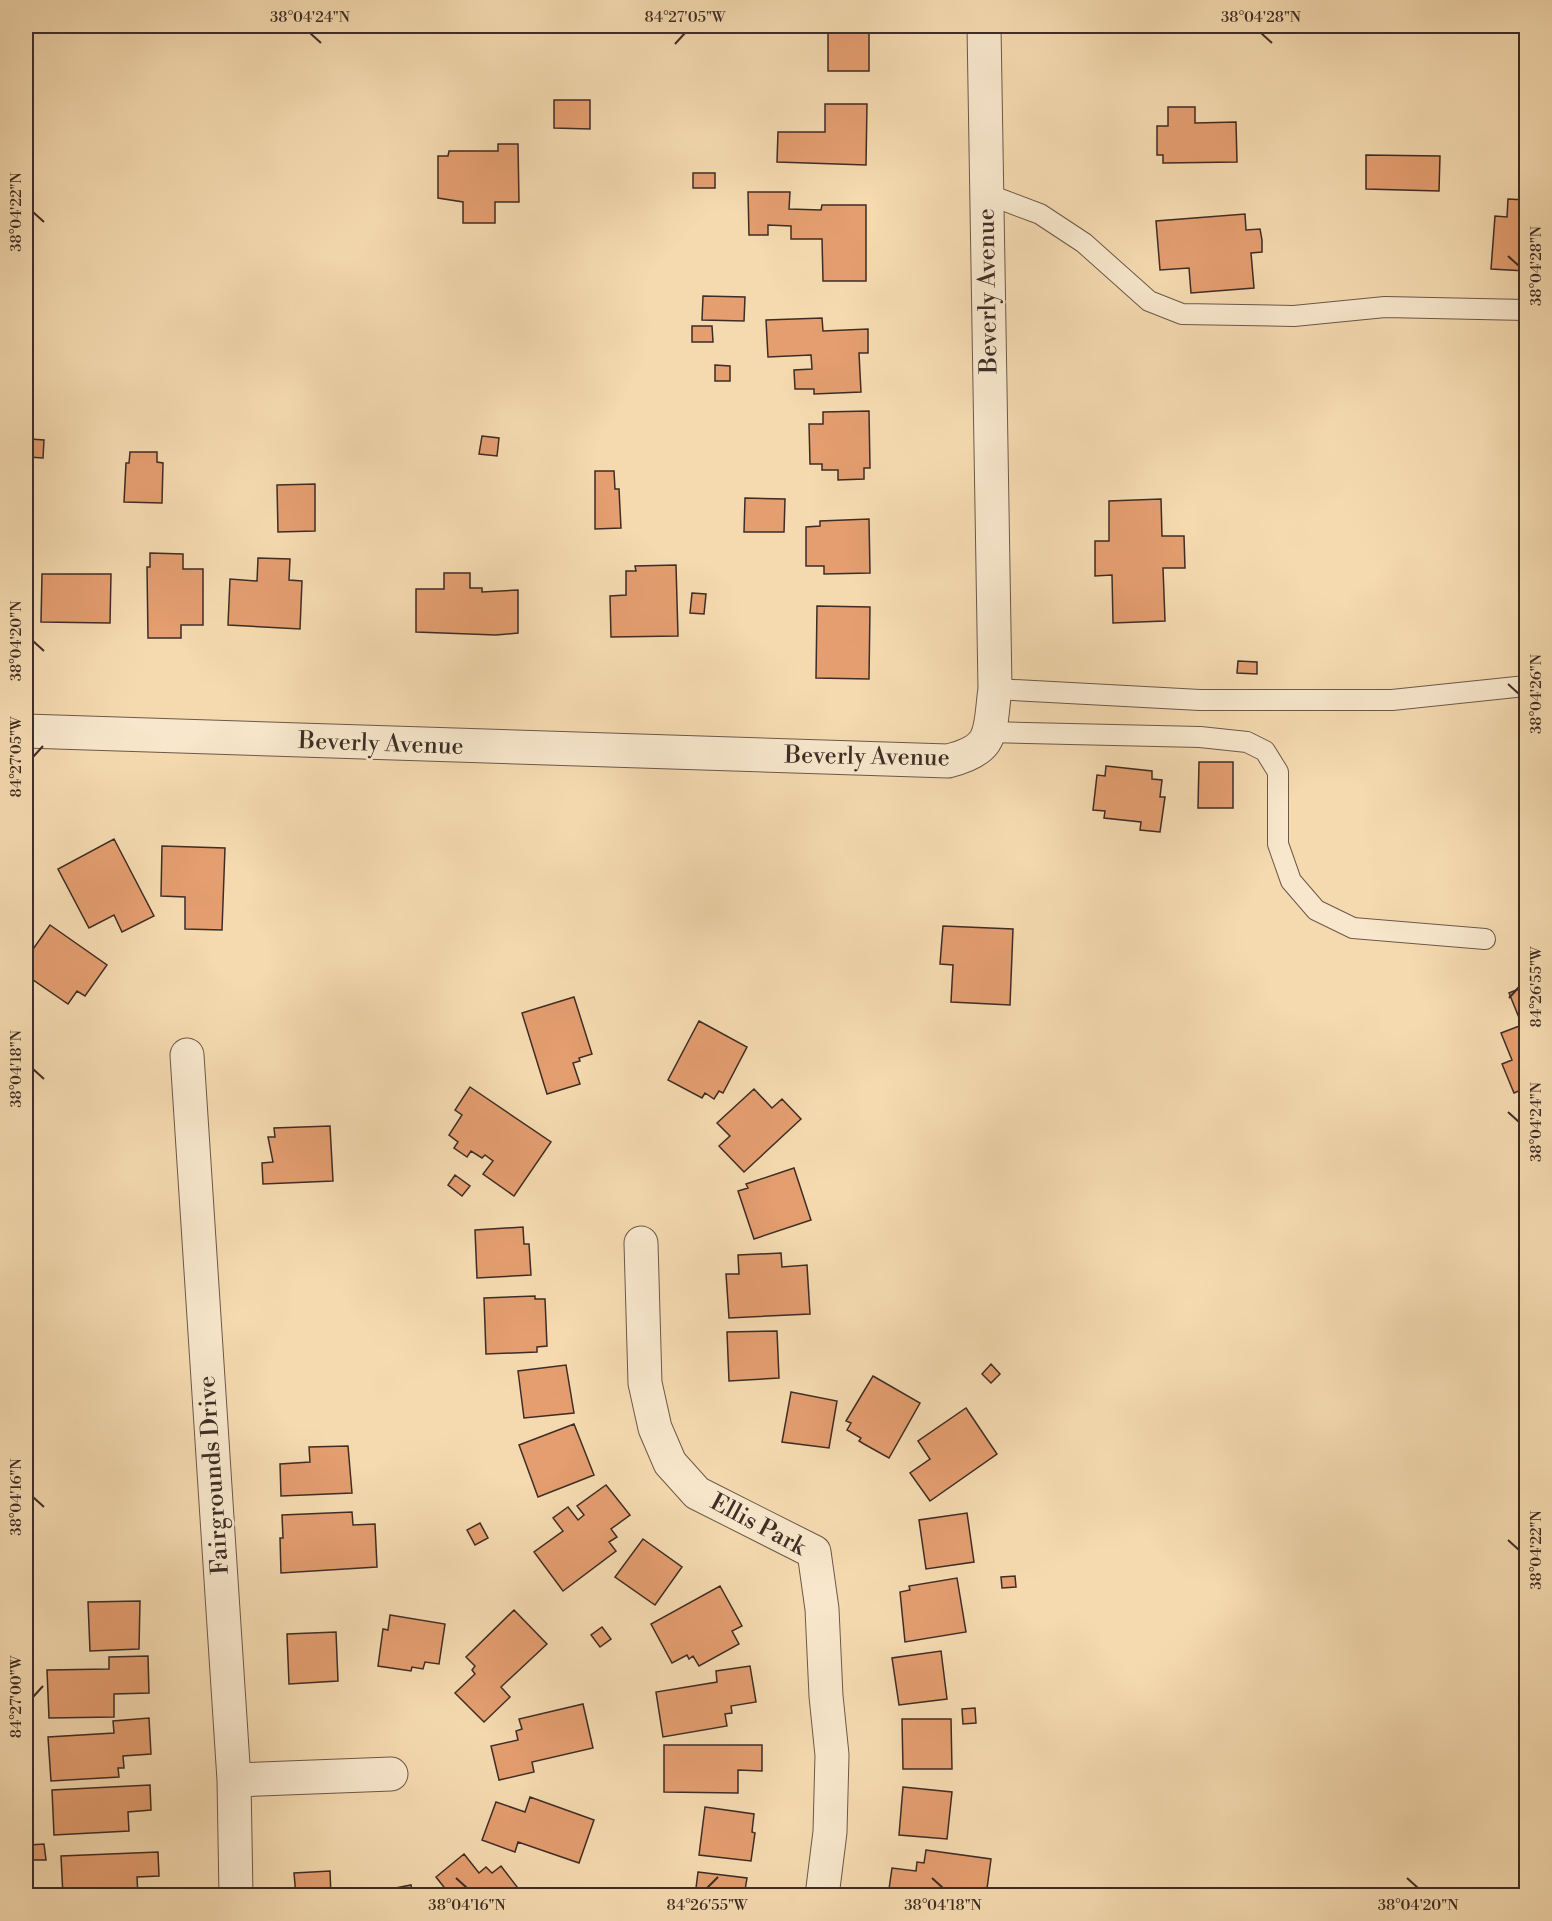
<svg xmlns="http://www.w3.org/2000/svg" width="1552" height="1921" viewBox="0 0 1552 1921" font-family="'Libre Bodoni',serif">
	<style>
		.building { fill: #e49e70; stroke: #3e2d26; stroke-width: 1.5 }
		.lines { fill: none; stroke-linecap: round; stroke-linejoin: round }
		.service-casing { stroke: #6c5848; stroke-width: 22 }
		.minor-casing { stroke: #6c5848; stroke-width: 35 }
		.service { stroke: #f8e7cc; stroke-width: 20 }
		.minor { stroke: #f8e7cc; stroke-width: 33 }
		.ticks { fill: none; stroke: #3e2d26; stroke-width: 2 }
		.labels { text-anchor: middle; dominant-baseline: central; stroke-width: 5; stroke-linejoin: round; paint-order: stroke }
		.street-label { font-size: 24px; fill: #3e2d26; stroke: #f8e7cc }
		.neatline { fill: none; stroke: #3e2d26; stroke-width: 2 }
		.ticks-label { font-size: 15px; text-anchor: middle; fill: #3e2d26 }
	</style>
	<rect width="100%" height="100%" fill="#f5dab0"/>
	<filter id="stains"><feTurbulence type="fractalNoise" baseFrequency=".00333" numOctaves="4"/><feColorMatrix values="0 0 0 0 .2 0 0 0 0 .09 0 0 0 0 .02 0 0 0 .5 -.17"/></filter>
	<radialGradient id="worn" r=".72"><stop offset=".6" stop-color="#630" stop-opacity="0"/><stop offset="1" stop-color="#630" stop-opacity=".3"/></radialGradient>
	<path class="building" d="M821,26H869V71H828V33H821Z
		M554,100H590V129L554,128Z
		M825,104H867L866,165L777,162L778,132H825Z
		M1168,107H1195V123L1236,122L1237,162L1163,163V155H1157V126H1168Z
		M498,144H518L519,202H495V223H463V202L438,198V156H448L449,151H498Z
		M1366,155L1440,156L1439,191L1366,189Z
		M693,173H715V188H693Z
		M748,192H790L789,209L821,210L822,205H866V281H823L822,239H791V226L768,225V235H749Z
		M1508,199L1526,200V271L1491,269L1495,216L1507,217Z
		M1245,214L1246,230L1260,229L1262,240V252L1251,253L1254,288L1191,293L1189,268L1160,270L1156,221Z
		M703,296L745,297L744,321L702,320Z
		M822,318L823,331L868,329V353H859L861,392L814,394V389H795L794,370L812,369L811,355L768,357L766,320Z
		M692,326H712L713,342H692Z
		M715,365L730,366V381H715Z
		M869,411L870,468H864V479L838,480V470H822V464H810L809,424H823V412Z
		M482,436L499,438L497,456L479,454Z
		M30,439L44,440L43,458L29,457Z
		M130,452H157V462L163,463L162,503L124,502L126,463H129Z
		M595,471H614L615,489H619L621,528L595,529Z
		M315,484V531L278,532L277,485Z
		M745,498L785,499L784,532H744Z
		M1161,499L1162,536H1184L1185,568H1163L1165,621L1113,623L1112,575L1095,576V541H1109V501Z
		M869,519L870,573L824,574V566H806V527L820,526V521Z
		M150,553L183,554V569H203V625H181V638H148L147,567H150Z
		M258,558L290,559L289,580L302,581L300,629L228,625L230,579L257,581Z
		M676,565L678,636L611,637L610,596L626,595V571H636L635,566Z
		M444,573H470V588H482V592L518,590V633L496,635L416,632V589H444Z
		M42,574H111L110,623L41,622Z
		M692,593L706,594L704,614L690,613Z
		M817,606L870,607L869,679L816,678Z
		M1238,661L1257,662V674L1237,673Z
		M1199,762H1233V808H1198Z
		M1106,766L1152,771V779L1162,780L1160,797H1165L1160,832L1140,830L1141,822L1104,818L1105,811L1093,810L1097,775L1105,776Z
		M114,839L154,916L122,932L114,915L89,928L58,869Z
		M162,846L225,848L222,930L185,929V897L161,896Z
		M50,925L107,965L85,996L77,991L68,1004L26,975V959Z
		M943,926L1013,929L1010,1005L951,1002L953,965L940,964Z
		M1526,986V1088L1514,1093L1502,1064L1512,1060L1501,1033L1522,1025L1509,993Z
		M574,997L592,1054L579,1058L580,1061L573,1063L580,1084L547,1094L522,1013Z
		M699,1021L747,1047L723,1093L719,1091L714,1099L705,1093L702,1098L668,1080Z
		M470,1087L551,1142L514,1196L483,1174L493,1161L485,1155L482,1158L471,1151L467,1157L454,1148L458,1142L449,1135L462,1115L455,1110Z
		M754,1089L772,1108L782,1099L801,1119L744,1172L719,1146L730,1136L717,1123Z
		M330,1126L333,1181L263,1184L262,1163L273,1162L268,1137H275L274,1128Z
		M794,1168L811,1220L754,1239L738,1191L748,1188L746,1184Z
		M455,1175L470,1186L462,1196L448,1185Z
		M523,1227L524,1244H529L531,1275L477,1278L475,1230Z
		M781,1253L782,1267L807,1265L810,1314L729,1318L726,1274H739L738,1255Z
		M535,1296V1299H545L547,1346L537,1347V1352L486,1354L484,1298Z
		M777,1331L779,1378L729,1381L727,1332Z
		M991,1364L1000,1374L991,1383L982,1374Z
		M566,1365L574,1413L524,1418L518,1371Z
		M873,1376L920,1403L889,1458L864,1444L859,1441L861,1438L847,1430L851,1423L846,1421Z
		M791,1392L837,1401L829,1448L782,1442Z
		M966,1408L997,1454L930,1501L910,1473L930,1459L918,1441Z
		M574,1424L594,1475L538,1497L519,1445Z
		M348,1446L352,1493L281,1496L280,1464L310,1462L309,1447Z
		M606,1485L630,1515L611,1529L617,1537L609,1542L616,1551L563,1591L534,1552L563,1531L553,1518L568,1507L578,1520L584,1515L577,1506Z
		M352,1512L353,1525L375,1524L377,1567L281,1573L280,1538H283L282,1515Z
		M967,1513L974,1562L926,1569L919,1520Z
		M480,1523L488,1538L475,1545L467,1530Z
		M643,1539L682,1567L655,1605L615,1577Z
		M1015,1576L1016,1587L1002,1588L1001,1577Z
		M957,1578L966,1632L905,1642L900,1592L910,1590L909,1586Z
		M720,1586L742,1626L732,1631L739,1644L699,1666L693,1656L689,1659L687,1655L672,1663L651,1624Z
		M140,1601L139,1649L90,1651L88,1602Z
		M514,1610L547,1644L501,1687L510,1697L484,1722L455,1693L475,1674L472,1670L475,1666L466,1657Z
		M390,1615L445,1624L439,1664L425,1662L423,1669L412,1667L411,1671L378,1666L383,1629L388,1630Z
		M602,1627L611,1639L600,1647L591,1635Z
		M336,1632L338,1681L289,1684L287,1634Z
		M941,1651L947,1699L899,1705L892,1658Z
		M148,1656L149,1693L114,1694V1717L49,1718L47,1670L109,1669V1657Z
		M750,1666L756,1702L731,1706L732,1713L725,1714L727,1726L663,1737L656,1692L717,1682L716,1671Z
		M583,1704L593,1748L532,1762L534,1772L499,1780L491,1746L518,1740L516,1731L522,1729L519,1719Z
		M975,1708L976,1723L963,1724L962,1709Z
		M149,1718L151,1754L123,1756L124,1768H118L119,1777L51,1781L48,1737L114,1733L113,1721Z
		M902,1719H951L952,1769H903Z
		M664,1745H762V1771L738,1770V1793L664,1792Z
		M150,1785L151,1810L128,1812L129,1831L54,1835L52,1790Z
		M903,1787L952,1792L947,1839L899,1835Z
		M530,1797L594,1820L579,1863L518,1842L515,1852L482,1840L496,1802L525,1812Z
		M705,1807L754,1814L752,1832L755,1833L751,1861L699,1855Z
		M44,1844L46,1860H30L29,1845Z
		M926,1850L991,1859L986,1896H888L892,1868L916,1871L917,1862L924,1863Z
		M158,1852L159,1876L137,1877L138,1896H63L61,1856Z
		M464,1854L479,1873L486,1867L492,1873L501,1866L524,1896H451L436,1877Z
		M330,1871L331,1896H296L294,1873Z
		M698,1872L747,1878L744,1896H695Z
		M411,1885L413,1896H376L375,1892Z"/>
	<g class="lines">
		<defs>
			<path id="service" d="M987,194L1040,214L1084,243L1149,301L1182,314L1294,316L1385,307L1526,310
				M995,689L1200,700H1392L1526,686
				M989,732L1200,737L1247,742L1265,751L1278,772V844L1291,881L1316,910L1353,928L1485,939"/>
			<path id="minor" d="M26,731L948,761C996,749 989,732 995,689L984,26
				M187,1055L234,1780L236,1896
				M641,1243L645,1383L655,1428L670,1463L697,1493L814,1552L822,1609L826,1696L832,1755L830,1832L822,1896
				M234,1780L391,1774"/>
		</defs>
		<use href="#service" class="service-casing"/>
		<use href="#minor" class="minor-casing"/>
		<use href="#service" class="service"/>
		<use href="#minor" class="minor"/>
	</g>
	<path class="ticks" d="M310,33L321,43M1261,33L1272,43M675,44L685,33M33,212L44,222M1508,256L1519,266M33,641L44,651M1508,684L1519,694M33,757L43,746M1509,998L1519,987M33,1069L44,1079M1508,1112L1519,1122M33,1497L44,1507M1508,1540L1519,1550M33,1697L43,1686M456,1878L467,1888M932,1878L943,1888M1407,1878L1418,1888M707,1888L718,1877"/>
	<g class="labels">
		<g class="street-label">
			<text transform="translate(988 291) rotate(-91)">Beverly Avenue</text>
			<text transform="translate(381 744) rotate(2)">Beverly Avenue</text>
			<text transform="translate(867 757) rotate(1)">Beverly Avenue</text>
			<text transform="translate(214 1475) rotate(-94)">Fairgrounds Drive</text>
			<text transform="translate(758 1525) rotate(28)">Ellis Park</text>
		</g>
	</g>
	<rect width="1552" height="1921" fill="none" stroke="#f5dab0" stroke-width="66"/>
	<rect x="33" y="33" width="1486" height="1855" class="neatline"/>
	<g class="ticks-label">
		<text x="310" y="22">38°04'24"N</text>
		<text x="685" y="22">84°27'05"W</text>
		<text x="1261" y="22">38°04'28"N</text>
		<text transform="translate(16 212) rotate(-90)" y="5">38°04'22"N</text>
		<text transform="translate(1536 266) rotate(-90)" y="5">38°04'28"N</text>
		<text transform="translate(16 641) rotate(-90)" y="5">38°04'20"N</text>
		<text transform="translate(1536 694) rotate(-90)" y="5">38°04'26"N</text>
		<text transform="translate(16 757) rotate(-90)" y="5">84°27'05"W</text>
		<text transform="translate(1536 987) rotate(-90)" y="5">84°26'55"W</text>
		<text transform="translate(16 1069) rotate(-90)" y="5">38°04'18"N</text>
		<text transform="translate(1536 1122) rotate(-90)" y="5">38°04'24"N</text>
		<text transform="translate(16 1497) rotate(-90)" y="5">38°04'16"N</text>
		<text transform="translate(1536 1550) rotate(-90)" y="5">38°04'22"N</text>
		<text transform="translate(16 1697) rotate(-90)" y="5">84°27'00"W</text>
		<text x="467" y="1910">38°04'16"N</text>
		<text x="707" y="1910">84°26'55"W</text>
		<text x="943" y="1910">38°04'18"N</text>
		<text x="1418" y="1910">38°04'20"N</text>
	</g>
	<rect width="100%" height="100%" filter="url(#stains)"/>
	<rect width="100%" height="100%" fill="url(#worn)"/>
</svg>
